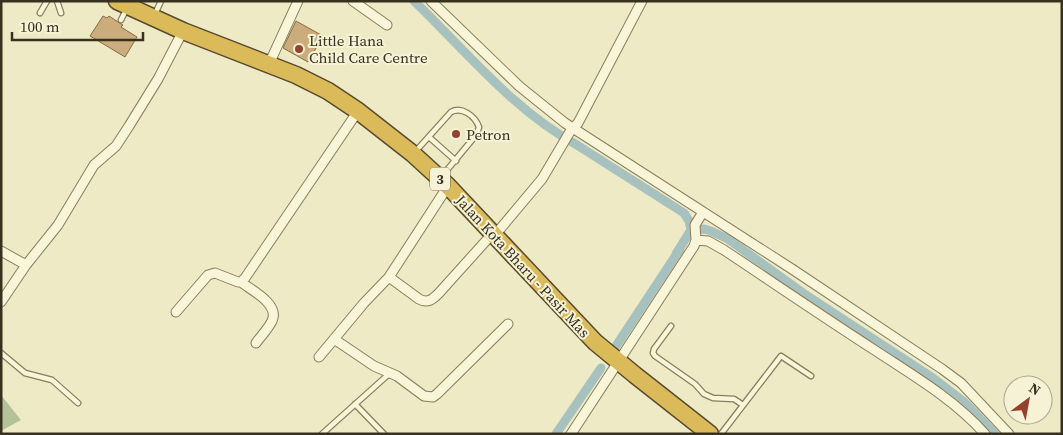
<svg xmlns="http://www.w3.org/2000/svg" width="1063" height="435" viewBox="0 0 1063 435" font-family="'Source Serif 4',serif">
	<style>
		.cemetery { fill: #b4c199 }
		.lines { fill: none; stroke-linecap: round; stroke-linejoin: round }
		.canal { stroke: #a7c1bf; stroke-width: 9 }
		.building { fill: #cbad7d; stroke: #886b42 }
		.lane-casing { stroke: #897d5c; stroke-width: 7 }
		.street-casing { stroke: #897d5c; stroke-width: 11 }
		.highway-casing { stroke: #574a30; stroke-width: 19 }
		.lane { stroke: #f8f5d9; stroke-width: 4.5 }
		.street { stroke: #f8f5d9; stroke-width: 9 }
		.highway { stroke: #dbbb59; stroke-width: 16 }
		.poi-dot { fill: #97412d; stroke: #f5f2d6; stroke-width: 2 }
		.labels { text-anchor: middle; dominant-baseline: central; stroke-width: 4; stroke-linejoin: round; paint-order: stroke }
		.shield { fill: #f5f2d6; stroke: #716b56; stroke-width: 1 }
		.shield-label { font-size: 14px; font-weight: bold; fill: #39311f }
		.poi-label { font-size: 15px; fill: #39311f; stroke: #f5f2d6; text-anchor: start }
		.street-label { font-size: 15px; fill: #39311f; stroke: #f5f2d6 }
	</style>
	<rect width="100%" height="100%" fill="#eeeac6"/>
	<path class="cemetery" d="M1,395L21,420L1,431Z"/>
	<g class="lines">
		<path class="canal" d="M414,1C466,51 514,111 577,145L684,213L689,221L691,230L676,254
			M697,230L704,229L711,231L728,239L803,293L933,378L963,401L995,434
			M616,346L680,249
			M556,434L601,368"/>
	</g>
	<path class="building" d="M103,16L107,18L109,16L121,24L123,25L121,27L137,37L125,57L90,36Z
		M296,21L323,36L308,62L283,48Z"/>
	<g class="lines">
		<defs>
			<path id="lane" d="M57,1L61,13
				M40,13L47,1
				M155,14L161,1
				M121,20L127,8
				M429,137L456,161
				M415,152L451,112C462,106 475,116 479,127L477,134L442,176
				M671,326L654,349L653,353L655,356L695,384L704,394L713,398L734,399L743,405
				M1,353L25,373L52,380L78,403
				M355,404L384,434
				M322,434L390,373
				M721,434L781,356L811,376"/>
			<path id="street" d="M353,1L387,25
				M431,1L519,86L565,123L792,269L942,369L961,383L1009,434
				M269,64L298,1
				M495,235L542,179L571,130L578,123L642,1
				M696,240L708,241L724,250C775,284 825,318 876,351C914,376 955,400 985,434
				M1,251L26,265
				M389,277L419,299C428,304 433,299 439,293L493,233
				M241,282C251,290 280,304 272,321C268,329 261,336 256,343
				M1,302L26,265L58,225L94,165L116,146L129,126L158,79L183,31
				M176,312L208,275L215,273L238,282H241L245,278L358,111
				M334,339L374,366L397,376L424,396L433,397L437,394L508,324
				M319,357L364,303L389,277L448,186
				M571,434L694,246L696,240L695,225L703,212"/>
			<path id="highway" d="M117,1L183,31L296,75L328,91L358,111L413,154L448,186L595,342L635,375L710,434"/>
		</defs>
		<use href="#lane" class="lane-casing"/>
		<use href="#street" class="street-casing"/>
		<use href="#highway" class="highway-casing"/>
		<use href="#lane" class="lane"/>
		<use href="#street" class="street"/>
		<use href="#highway" class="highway"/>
	</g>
	<g class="poi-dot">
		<circle cx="299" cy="49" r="5"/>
		<circle cx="456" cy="134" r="5"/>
	</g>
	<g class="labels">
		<rect class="shield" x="430" y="167.5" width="20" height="23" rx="4"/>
		<g class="shield-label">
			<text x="440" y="179">3</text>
		</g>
		<g class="poi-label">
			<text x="309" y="40">Little Hana<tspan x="309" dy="17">Child Care Centre</tspan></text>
			<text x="466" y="134">Petron</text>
		</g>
		<g class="street-label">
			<text transform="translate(523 266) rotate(47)">Jalan Kota Bharu - Pasir Mas</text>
		</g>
	</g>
	<rect width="1063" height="435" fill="none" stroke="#39311f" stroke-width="5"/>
	<g transform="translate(1028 400) rotate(32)"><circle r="24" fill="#f5f2d6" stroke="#aaa58d"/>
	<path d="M0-4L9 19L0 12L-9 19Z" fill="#97412d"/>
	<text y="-8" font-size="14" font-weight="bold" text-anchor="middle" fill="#39311f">N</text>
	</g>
	<path d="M12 32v8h131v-8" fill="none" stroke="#39311f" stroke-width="2.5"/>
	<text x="20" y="32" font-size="15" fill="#39311f" stroke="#f5f2d6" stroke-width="4" paint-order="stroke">100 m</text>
</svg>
